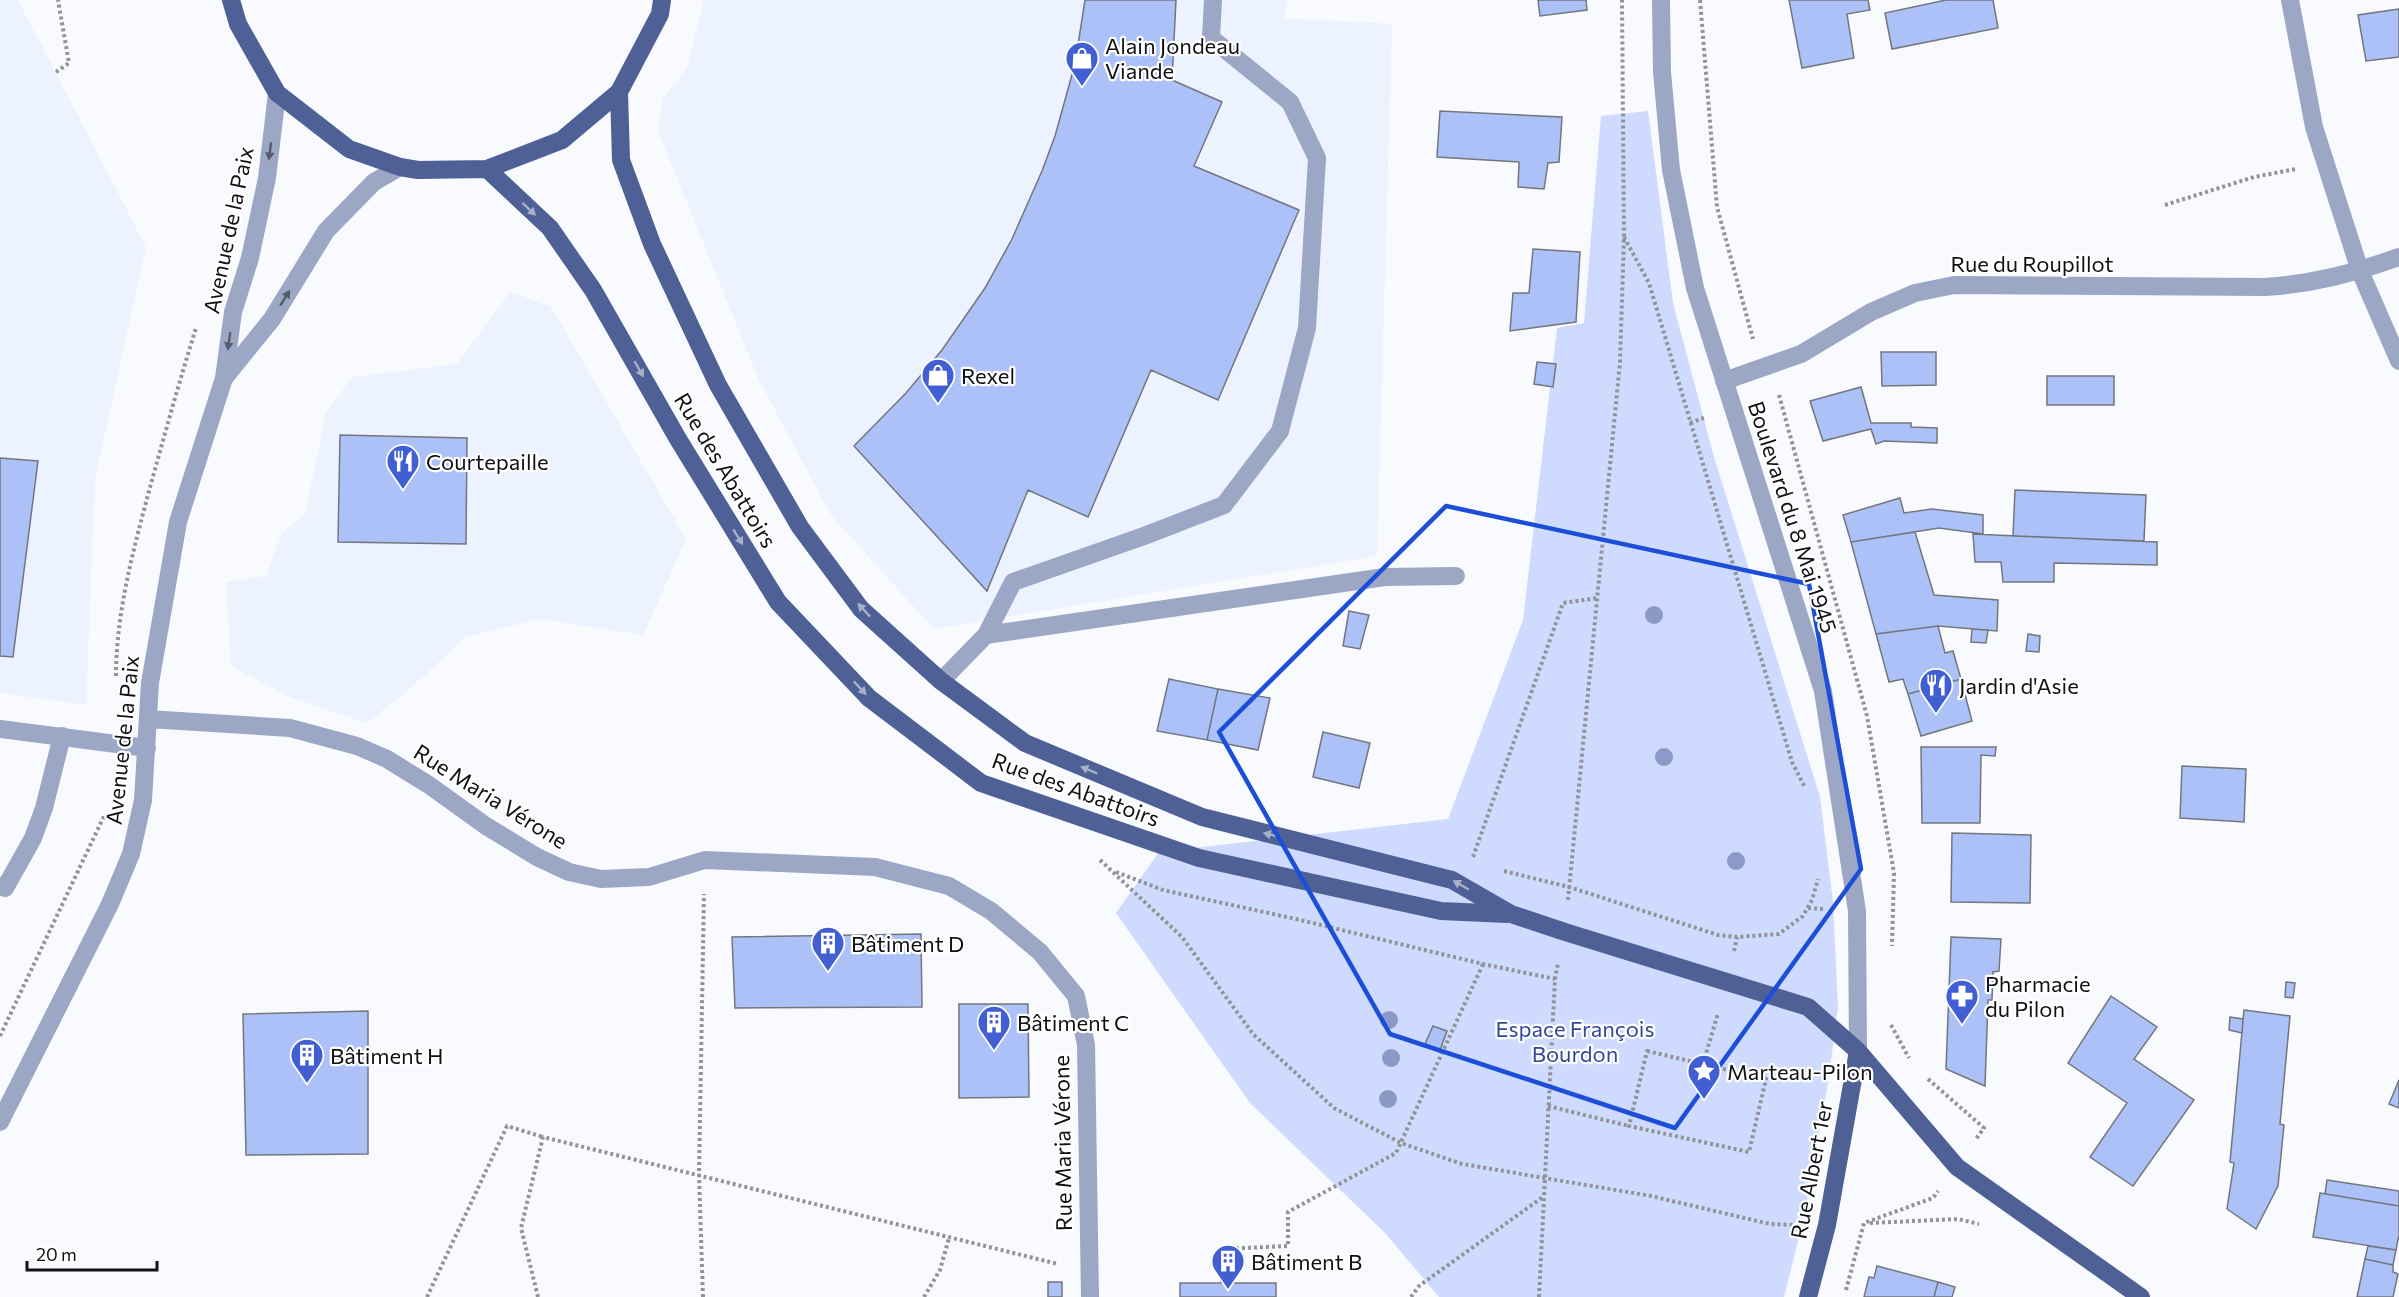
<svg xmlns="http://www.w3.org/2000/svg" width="2399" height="1297" viewBox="0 0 2399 1297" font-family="Commissioner,sans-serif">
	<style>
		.built { fill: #edf2ff }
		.green { fill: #cedbfe }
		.building { fill: #acc1f8; stroke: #73767d; stroke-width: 1.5 }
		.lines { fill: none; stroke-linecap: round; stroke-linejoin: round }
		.path { stroke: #929396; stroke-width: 4; stroke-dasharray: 3 3; stroke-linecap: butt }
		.minor { stroke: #9ba7c5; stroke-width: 18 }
		.major { stroke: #4e6095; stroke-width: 18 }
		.tree { fill: #8c98c6 }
		.oneway { fill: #565c6c }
		.oneway2 { fill: #a6b0ca }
		.marked { fill: none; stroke: #1d4ed8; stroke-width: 4.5; stroke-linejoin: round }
		.labels { text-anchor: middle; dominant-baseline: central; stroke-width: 4.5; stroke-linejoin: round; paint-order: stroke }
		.poi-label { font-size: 22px; fill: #101113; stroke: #fff; text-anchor: start }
		.street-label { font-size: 22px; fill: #101113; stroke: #fff }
		.park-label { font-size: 22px; fill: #324898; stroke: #fff }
	</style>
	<rect width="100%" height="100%" fill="#f9fafe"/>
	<path class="built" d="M0,0H18L146,247L95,479L86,705L0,693Z
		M704,0H1288L1284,18L1392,24L1377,556L934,629L831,515L759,380L658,131L663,99L687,69Z
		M510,292L551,307L686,539L643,635L540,619L466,637L404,694L366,723L292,698L231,666L226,582L266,576L282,533L305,514L326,413L352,377L457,364Z"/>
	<path class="green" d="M1648,111L1673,303L1714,457L1820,797L1833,902L1838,1008L1828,1083L1804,1217L1784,1297H1439L1385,1233L1250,1103L1116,913L1159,852L1448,819L1523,620L1557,328L1584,323L1601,116Z"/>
	<path class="building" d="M1085,0H1176L1172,80L1222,102L1194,166L1299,210L1218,400L1151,370L1088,517L1028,490L987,591L854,446L906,393L942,350L985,288L1012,239L1042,171L1055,136L1075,64Z
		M1538,0H1586L1587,10L1540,16Z
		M1789,0H1868L1870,10L1847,14L1854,58L1802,68Z
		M1946,0H1993L1998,28L1892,49L1885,13Z
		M2399,9V57L2366,61L2358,15Z
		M1440,111L1562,117L1559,162L1548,163L1544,189L1518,187L1519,162L1437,157Z
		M1533,249L1580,252L1576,322L1510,331L1513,293H1529Z
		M1881,352H1936V385L1882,386Z
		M1537,362L1556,364L1553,387L1534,384Z
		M2047,376H2114V405H2047Z
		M1861,387L1871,423H1911V427L1937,428V443L1884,441L1876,444L1871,429L1823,441L1810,401Z
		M340,435L467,438L466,544L338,542Z
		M0,458L38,461L13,657L0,656Z
		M2015,490L2146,495L2144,541L2013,536Z
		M1900,498L1904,513L1932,509L1983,515V534L1939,528L1851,542L1843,515Z
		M1915,532L1934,595L1998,600L1997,631L1938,626L1876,634L1851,542Z
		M1973,534L2157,542V565L2054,563V582H2003L2001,562H1975Z
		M1349,611L1369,615L1360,649L1343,646Z
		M1938,626L1945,653L1953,651L1961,679L1908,694L1903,679L1889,682L1876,634Z
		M1972,629L1988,630L1986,643L1971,642Z
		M2028,634L2040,636L2039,652L2026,651Z
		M1169,679L1218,689L1207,740L1157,731Z
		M1961,679L1972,721L1921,736L1908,694Z
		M1218,689L1270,698L1258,750L1207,740Z
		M1323,732L1370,743L1359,788L1313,777Z
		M1921,747H1996L1995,756L1981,755L1980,823H1922Z
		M2182,766L2246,769L2244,822L2180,818Z
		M1952,833L2031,835L2030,903L1951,902Z
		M921,934L922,1007L735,1008L732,937Z
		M1951,937L2001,939L1999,971L1993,972L1992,1000H1988L1985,1086L1946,1069Z
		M2286,982L2295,983L2293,998L2285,997Z
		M2111,996L2157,1027L2134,1059L2194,1100L2133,1186L2090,1157L2127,1103L2068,1063Z
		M959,1004H1028L1029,1097L959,1098Z
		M2244,1010L2290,1016L2280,1124L2284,1125L2278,1186L2256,1229L2227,1209L2234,1163L2230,1162Z
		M368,1011V1154L246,1155L243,1014Z
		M2230,1017L2243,1019L2242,1033L2229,1030Z
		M1433,1026L1447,1031L1440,1050L1425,1044Z
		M2399,1080V1108L2389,1104Z
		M2327,1180L2399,1191V1206L2325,1194Z
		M2320,1193L2399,1206V1235L2396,1250L2313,1237Z
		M2368,1246L2396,1250L2393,1265L2365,1259Z
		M2365,1259L2393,1265V1272L2398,1274L2393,1297H2357Z
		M1877,1266L1938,1282L1934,1297H1864L1869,1277L1874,1278Z
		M1048,1282H1062V1297H1048Z
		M1938,1282L1955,1287L1952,1297H1934Z
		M1180,1283H1276V1297H1180Z"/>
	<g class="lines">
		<path class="path" d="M1700,0L1717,207L1753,339
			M56,72L69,63L58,0
			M2165,205L2254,177L2296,169
			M1624,237L1649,283L1792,762L1804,786
			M1779,395L1867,716L1894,873L1892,946
			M1690,423L1704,418
			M116,676C116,614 133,551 149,491C164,437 179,382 196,328
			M1473,857L1563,603L1597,598
			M1100,860L1182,937L1253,1034L1334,1108L1401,1143L1462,1164L1651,1196L1770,1224L1794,1225
			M1504,871L1569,887L1718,935L1737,937L1779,934L1803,916L1812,900L1818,879
			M1116,872L1163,890L1296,919L1483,964L1555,979
			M1568,900L1620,362L1624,237L1622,0
			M1808,908L1823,909
			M1734,951L1737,937
			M1891,1025L1909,1058
			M0,1036L105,814
			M1647,1051L1766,1079L1749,1152L1629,1126Z
			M1703,1064L1718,1013
			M1928,1079L1984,1128L1976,1139
			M1548,1106L1629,1126
			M1870,1223L1958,1219L1979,1224
			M1222,1283V1249L1288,1246V1212L1396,1153L1483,964
			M1846,1290L1864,1223L1933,1198L1938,1191
			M427,1297L507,1126L543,1137
			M538,1297L521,1228L543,1137L1058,1264
			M703,1297L699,1175L704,894
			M924,1297L940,1270L949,1238
			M1411,1297L1419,1286L1543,1197
			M1539,1297L1555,979L1558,963"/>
		<path class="minor" d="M1661,0L1662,72L1671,170L1695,288L1823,691L1857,911L1858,1051
			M2290,0L2314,127L2360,271L2399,361
			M225,377L272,319L326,231L374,182L400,167
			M1724,381L1801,354L1871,312L1915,293L1954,285L2265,287C2313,284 2354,273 2399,257
			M986,635L1013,582L1144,536L1224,505L1280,431L1307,328L1317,158L1290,102L1211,38L1213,0
			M941,681L986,635L1385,577L1456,576
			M148,719L290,728L357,746L387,759L429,785L486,826L537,857L569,872L601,879L649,877L705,860L875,867L949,886L991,911L1040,952L1076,996L1086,1045L1090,1297
			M0,729L147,748
			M0,886L5,888L33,838L44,808L62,736
			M0,1122L110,904L131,854L143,800L150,683L178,522L224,378L233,312L250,258L267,178L277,93"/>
		<path class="major" d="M231,0L238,24L277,93L349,149L400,167L418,170L487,169L562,140L619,92L660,14L662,0
			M619,92L621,160L652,244L718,385L800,527L861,609L941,681L1025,743L1202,817L1452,880L1511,914L1565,932L1808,1007L1858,1051L1957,1167L2141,1297
			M487,169L550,228L593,290L678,439L778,602L869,698L981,783L1199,858L1441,911L1507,914
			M1808,1297L1827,1225L1858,1051"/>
	</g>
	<g class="tree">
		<circle cx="1654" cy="615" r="9"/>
		<circle cx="1664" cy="757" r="9"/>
		<circle cx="1736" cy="861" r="9"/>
		<circle cx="1389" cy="1020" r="9"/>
		<circle cx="1391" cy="1058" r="9"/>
		<circle cx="1388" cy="1099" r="9"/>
	</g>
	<defs><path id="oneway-solid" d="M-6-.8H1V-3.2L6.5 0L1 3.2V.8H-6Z" transform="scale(1.5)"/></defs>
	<g class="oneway">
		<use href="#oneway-solid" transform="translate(270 151) rotate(97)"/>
		<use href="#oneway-solid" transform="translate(285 298) rotate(-58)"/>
		<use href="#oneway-solid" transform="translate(229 341) rotate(98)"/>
	</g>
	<g class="oneway2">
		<use href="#oneway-solid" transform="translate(529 209) rotate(43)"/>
		<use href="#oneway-solid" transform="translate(639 369) rotate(60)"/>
		<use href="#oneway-solid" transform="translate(738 537) rotate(58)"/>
		<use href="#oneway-solid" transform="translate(864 610) rotate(-133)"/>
		<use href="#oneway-solid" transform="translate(860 688) rotate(47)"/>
		<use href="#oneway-solid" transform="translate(1089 770) rotate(-157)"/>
		<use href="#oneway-solid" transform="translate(1272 835) rotate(-166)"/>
		<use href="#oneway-solid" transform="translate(1461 885) rotate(-150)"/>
	</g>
	<path class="marked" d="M1446,506L1809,584L1861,869L1675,1128L1390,1034L1219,732Z"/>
	<defs>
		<symbol id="shop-pin" viewBox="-11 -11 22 30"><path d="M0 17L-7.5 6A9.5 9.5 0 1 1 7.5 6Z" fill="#415fd2" stroke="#fff"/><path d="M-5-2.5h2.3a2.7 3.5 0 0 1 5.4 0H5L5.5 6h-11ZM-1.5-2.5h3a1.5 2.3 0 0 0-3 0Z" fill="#fff"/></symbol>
		<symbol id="restaurant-pin" viewBox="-11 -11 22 30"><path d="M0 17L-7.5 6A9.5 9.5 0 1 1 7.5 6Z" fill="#415fd2" stroke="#fff"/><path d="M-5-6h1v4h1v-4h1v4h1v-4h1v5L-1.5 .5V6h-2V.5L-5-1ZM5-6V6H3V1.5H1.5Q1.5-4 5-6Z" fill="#fff"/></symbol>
		<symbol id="building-pin" viewBox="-11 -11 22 30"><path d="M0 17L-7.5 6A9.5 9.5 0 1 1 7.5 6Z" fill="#415fd2" stroke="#fff"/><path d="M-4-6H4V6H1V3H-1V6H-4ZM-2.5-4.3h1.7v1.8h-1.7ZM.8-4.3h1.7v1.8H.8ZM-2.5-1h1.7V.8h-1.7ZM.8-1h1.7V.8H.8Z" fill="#fff"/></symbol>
		<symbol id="pharmacy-pin" viewBox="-11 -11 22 30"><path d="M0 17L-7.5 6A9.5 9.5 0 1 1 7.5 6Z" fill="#415fd2" stroke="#fff"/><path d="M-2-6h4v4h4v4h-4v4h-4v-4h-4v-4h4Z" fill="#fff"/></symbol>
		<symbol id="sight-pin" viewBox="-11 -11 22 30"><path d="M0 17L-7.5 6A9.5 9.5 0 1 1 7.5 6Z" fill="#415fd2" stroke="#fff"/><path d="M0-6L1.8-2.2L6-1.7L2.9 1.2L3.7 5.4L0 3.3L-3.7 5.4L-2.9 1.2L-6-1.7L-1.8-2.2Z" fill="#fff"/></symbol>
	</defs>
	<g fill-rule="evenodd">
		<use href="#shop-pin" x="1063" y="39" width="38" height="52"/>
		<use href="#shop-pin" x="919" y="356" width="38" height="52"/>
		<use href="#restaurant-pin" x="384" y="442" width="38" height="52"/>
		<use href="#restaurant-pin" x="1917" y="666" width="38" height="52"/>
		<use href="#building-pin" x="809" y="924" width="38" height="52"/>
		<use href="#pharmacy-pin" x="1943" y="977" width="38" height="52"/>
		<use href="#building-pin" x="975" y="1003" width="38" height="52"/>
		<use href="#building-pin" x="288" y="1036" width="38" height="52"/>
		<use href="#sight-pin" x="1685" y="1052" width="38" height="52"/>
		<use href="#building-pin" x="1209" y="1242" width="38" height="52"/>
	</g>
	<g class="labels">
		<g class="poi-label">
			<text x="1105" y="45">Alain Jondeau<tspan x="1105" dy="25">Viande</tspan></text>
			<text x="961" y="375">Rexel</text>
			<text x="426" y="461">Courtepaille</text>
			<text x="1959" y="685">Jardin d'Asie</text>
			<text x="851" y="943">Bâtiment D</text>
			<text x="1985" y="983">Pharmacie<tspan x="1985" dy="25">du Pilon</tspan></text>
			<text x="1017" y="1022">Bâtiment C</text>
			<text x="330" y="1055">Bâtiment H</text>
			<text x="1727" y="1071">Marteau-Pilon</text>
			<text x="1251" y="1261">Bâtiment B</text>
		</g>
		<g class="street-label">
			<text transform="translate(228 230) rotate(-78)">Avenue de la Paix</text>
			<text x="2032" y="263">Rue du Roupillot</text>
			<text transform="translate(726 470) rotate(59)">Rue des Abattoirs</text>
			<text transform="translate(1793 517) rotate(72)">Boulevard du 8 Mai 1945</text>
			<text transform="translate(122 740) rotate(-84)">Avenue de la Paix</text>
			<text transform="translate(1076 789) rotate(20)">Rue des Abattoirs</text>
			<text transform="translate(491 796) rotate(32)">Rue Maria Vérone</text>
			<text transform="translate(1062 1143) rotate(-91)">Rue Maria Vérone</text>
			<text transform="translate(1811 1170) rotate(-79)">Rue Albert 1er</text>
		</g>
		<g class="park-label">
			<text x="1575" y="1028">Espace François<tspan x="1575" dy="25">Bourdon</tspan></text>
		</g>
	</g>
	<path d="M27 1261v9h130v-9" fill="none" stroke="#101113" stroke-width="3"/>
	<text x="36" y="1261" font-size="18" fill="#101113" stroke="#ffffff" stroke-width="4.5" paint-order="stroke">20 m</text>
</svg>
